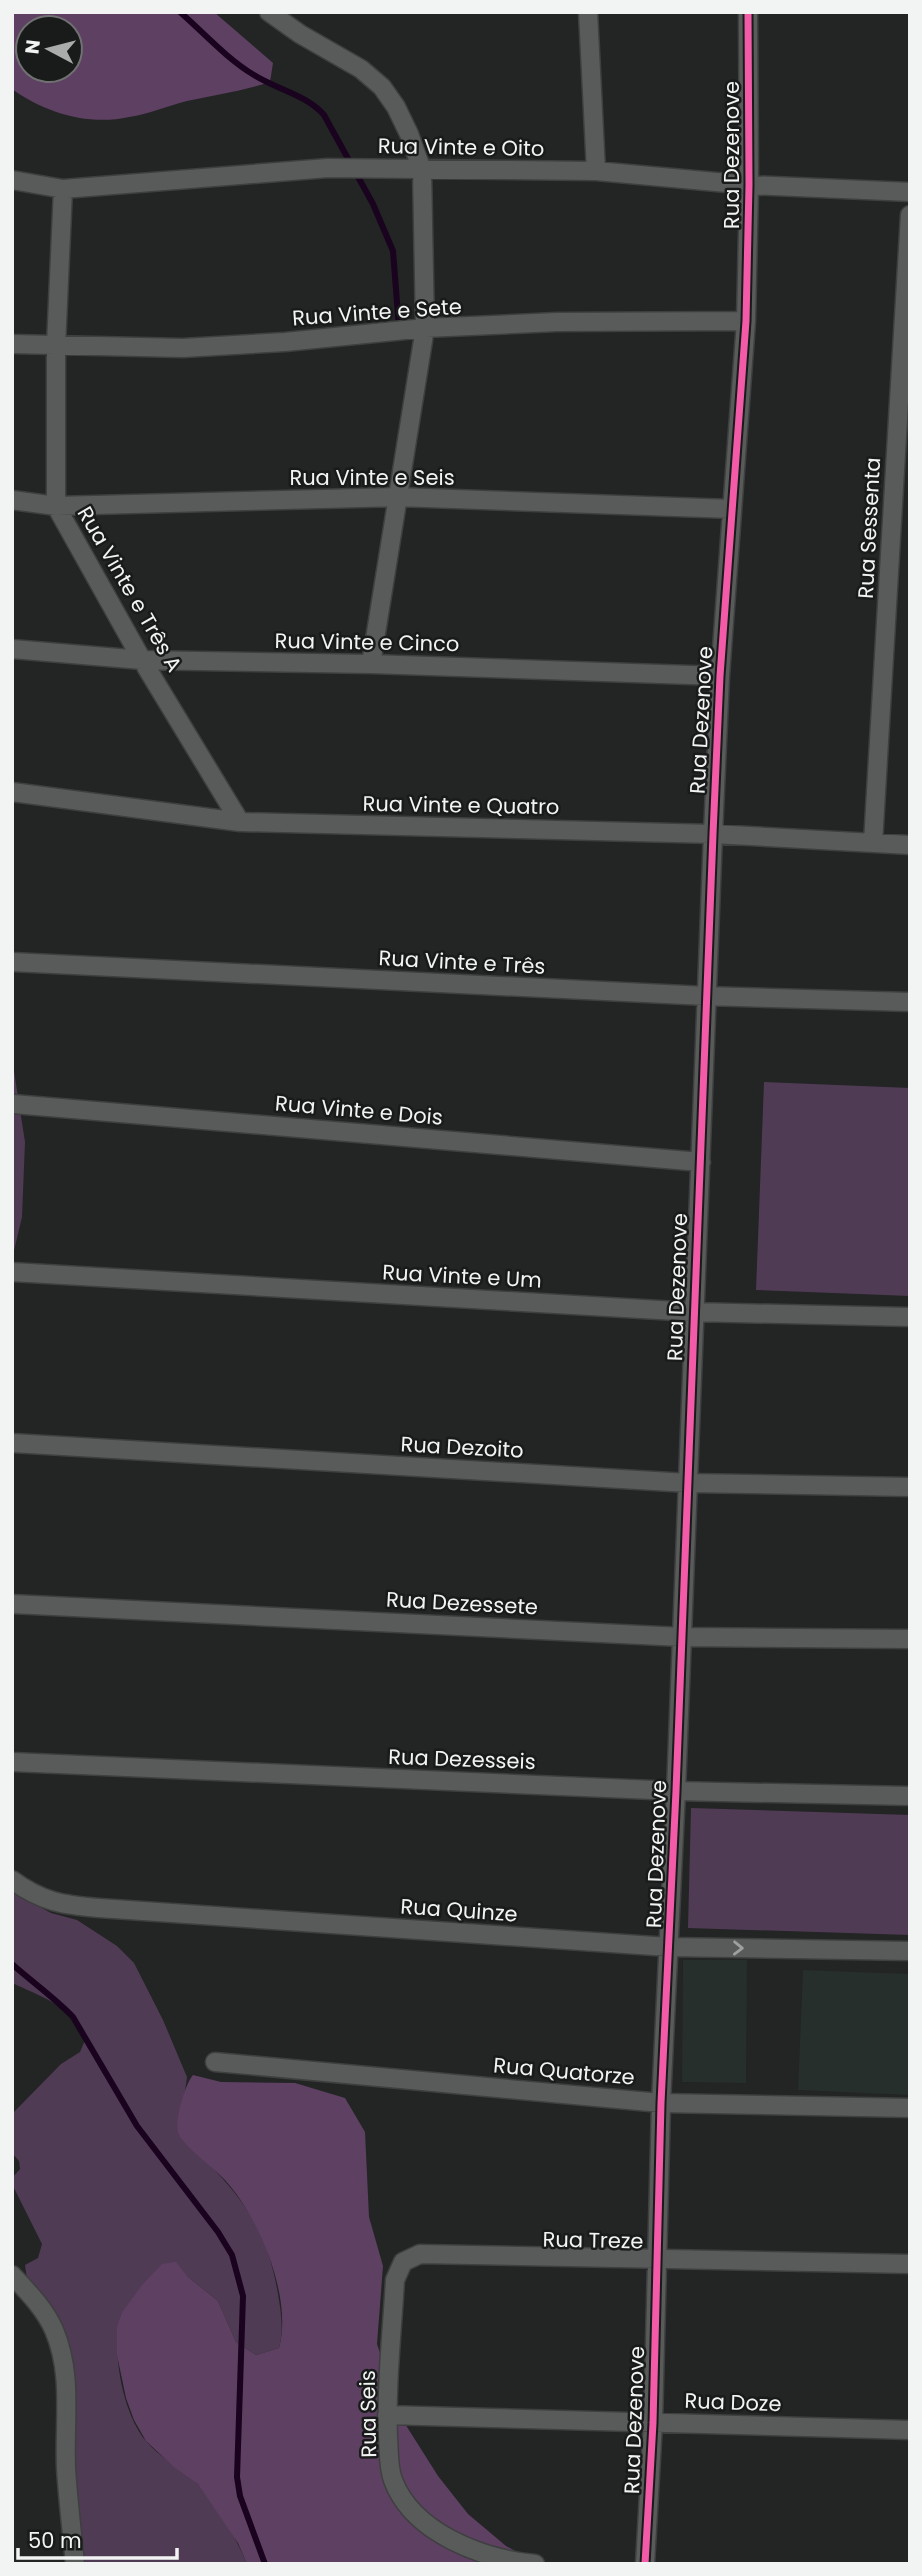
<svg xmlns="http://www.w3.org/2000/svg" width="922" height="2576" viewBox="0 0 922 2576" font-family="Poppins,sans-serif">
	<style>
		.built { fill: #262f2c }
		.green { fill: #503b54 }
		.forest { fill: #5e4063; fill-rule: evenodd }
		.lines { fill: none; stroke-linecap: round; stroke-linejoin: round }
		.stream { stroke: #1a031e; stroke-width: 6 }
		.minor-casing { stroke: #3e3f3f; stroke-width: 21 }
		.minor { stroke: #595b5a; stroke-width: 18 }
		.cycleway-casing { stroke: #181b1a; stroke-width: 11 }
		.cycleway { stroke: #f35aa7; stroke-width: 7 }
		.oneway { stroke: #9ea09f }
		.labels { text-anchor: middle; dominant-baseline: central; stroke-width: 5; stroke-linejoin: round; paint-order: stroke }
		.street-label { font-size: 21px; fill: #f2f4f3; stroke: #181b1a }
	</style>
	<rect width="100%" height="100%" fill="#232424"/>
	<path class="built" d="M683,1960H747L746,2083L682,2082Z
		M803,1970L910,1974V2095L798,2090Z"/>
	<path class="green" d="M12,1058L25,1142L22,1217L12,1259Z
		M764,1082L910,1088V1296L756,1290Z
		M691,1808L910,1815V1935L688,1928Z
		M12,1892L51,1913L77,1920L117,1946L134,1963L163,2020L187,2077L179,2135C233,2187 265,2217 278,2294C281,2312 284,2330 279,2348L256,2355L236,2342L218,2301L187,2276L121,2314C111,2349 122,2413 146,2441C161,2459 185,2470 200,2486C220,2509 235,2536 247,2564H82L75,2499V2376L50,2314L27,2279L25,2265L38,2258L42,2244L12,2184V2178L20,2169L19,2161L12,2153V2114L61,2064L80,2052L86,2038C74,2007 40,1996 12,1983Z"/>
	<path class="forest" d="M12,12H214L273,63L270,82C243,91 215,95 187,101C167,106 149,114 129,117C89,126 45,113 12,89ZM28,28H70V70H28Z
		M193,2075L221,2082L295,2083L345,2098L365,2132L369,2217L383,2266L377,2344L402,2419L438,2476L468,2514L506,2546L539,2564H247L238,2543L198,2484L174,2467L146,2441L134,2420L126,2398L117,2355V2327L121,2314L142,2285L162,2264L176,2262L187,2276L218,2301L236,2342L256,2355L279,2348C293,2298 259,2217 225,2180C214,2168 186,2148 179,2135C173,2124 185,2084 193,2075Z"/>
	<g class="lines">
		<path class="stream" d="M180,12C204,33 227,59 254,75C276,89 307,95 324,115L373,204L393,251L399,328
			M12,1964C32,1982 54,1997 73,2017L137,2126L218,2232L232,2255L243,2296L237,2477L240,2496L265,2564"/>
		<defs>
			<path id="minor" d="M269,12L300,34L361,69L382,87L396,107L409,134L422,170L425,328L371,664
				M588,12L596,171
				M12,180L63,189L328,168L596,171L749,185L910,192
				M63,189L56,346V506L142,660L240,822
				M12,344L183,348L285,342L425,328L557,322L746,321
				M12,500L56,506L398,497L732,509
				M12,649L142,660L371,664L720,676
				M12,792L240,822L713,834L910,845
				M873,843L910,215
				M12,962L706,996L910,1002
				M13,1104L701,1162
				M12,1272L693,1312L910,1317
				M12,1443L688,1483L910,1487
				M12,1604L682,1637L910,1639
				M12,1762L676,1791L910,1796
				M12,1880C42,1902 63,1905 99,1908L669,1947L910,1951
				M215,2062L661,2103L910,2108
				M12,2275C28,2292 45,2309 54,2330C73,2374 64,2421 66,2468C68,2500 72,2532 75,2564
				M387,2415L910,2430
				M535,2564C484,2559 413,2534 393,2480C388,2467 389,2450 388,2437C386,2385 392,2332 395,2280L403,2262L420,2254L910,2264
				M645,2564L653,2423L661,2103L676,1791L713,834L720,676L746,321L749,185L748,12"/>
		</defs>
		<use href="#minor" class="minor-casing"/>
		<use href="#minor" class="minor"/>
		<defs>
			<path id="cycleway" d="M645,2564L653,2423L661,2103L676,1791L713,834L720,676L746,321L749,185L748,12"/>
		</defs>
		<use href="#cycleway" class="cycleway-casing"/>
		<use href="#cycleway" class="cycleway"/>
	</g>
	<defs><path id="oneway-chevron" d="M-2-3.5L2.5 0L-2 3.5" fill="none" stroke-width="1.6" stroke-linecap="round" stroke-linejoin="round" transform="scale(1.75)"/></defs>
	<use class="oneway" href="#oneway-chevron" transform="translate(738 1948) rotate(1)"/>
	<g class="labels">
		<g class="street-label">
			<text transform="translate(461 147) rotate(1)">Rua Vinte e Oito</text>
			<text transform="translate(731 155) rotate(-90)">Rua Dezenove</text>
			<text transform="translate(377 312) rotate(-4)">Rua Vinte e Sete</text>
			<text x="372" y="477">Rua Vinte e Seis</text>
			<text transform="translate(869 528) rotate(-87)">Rua Sessenta</text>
			<text transform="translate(130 589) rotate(60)">Rua Vinte e Três A</text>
			<text transform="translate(367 642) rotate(1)">Rua Vinte e Cinco</text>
			<text transform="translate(701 720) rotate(-87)">Rua Dezenove</text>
			<text transform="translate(461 805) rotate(1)">Rua Vinte e Quatro</text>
			<text transform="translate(462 962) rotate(3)">Rua Vinte e Três</text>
			<text transform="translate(359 1110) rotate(5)">Rua Vinte e Dois</text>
			<text transform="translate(462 1276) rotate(3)">Rua Vinte e Um</text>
			<text transform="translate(677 1287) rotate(-88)">Rua Dezenove</text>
			<text transform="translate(462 1447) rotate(3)">Rua Dezoito</text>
			<text transform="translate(462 1603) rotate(3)">Rua Dezessete</text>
			<text transform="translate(462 1759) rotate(2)">Rua Dezesseis</text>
			<text transform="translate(656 1854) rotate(-88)">Rua Dezenove</text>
			<text transform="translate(459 1910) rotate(4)">Rua Quinze</text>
			<text transform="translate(564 2071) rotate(5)">Rua Quatorze</text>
			<text transform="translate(593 2240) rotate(1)">Rua Treze</text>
			<text transform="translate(733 2402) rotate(2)">Rua Doze</text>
			<text transform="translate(368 2414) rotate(-91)">Rua Seis</text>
			<text transform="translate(634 2420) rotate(-88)">Rua Dezenove</text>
		</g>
	</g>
	<rect width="922" height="2576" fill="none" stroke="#f2f4f3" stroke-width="28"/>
	<g transform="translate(49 49) rotate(277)"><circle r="33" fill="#181b1a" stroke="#6f7271" stroke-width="2"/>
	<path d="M0-5L12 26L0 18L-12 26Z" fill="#aaabab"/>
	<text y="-10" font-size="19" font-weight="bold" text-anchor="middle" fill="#f2f4f3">N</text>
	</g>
	<path d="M18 2548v10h159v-10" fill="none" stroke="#f2f4f3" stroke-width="3.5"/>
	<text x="28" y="2548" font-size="21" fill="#f2f4f3" stroke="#181b1a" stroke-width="5" paint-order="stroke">50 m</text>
</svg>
